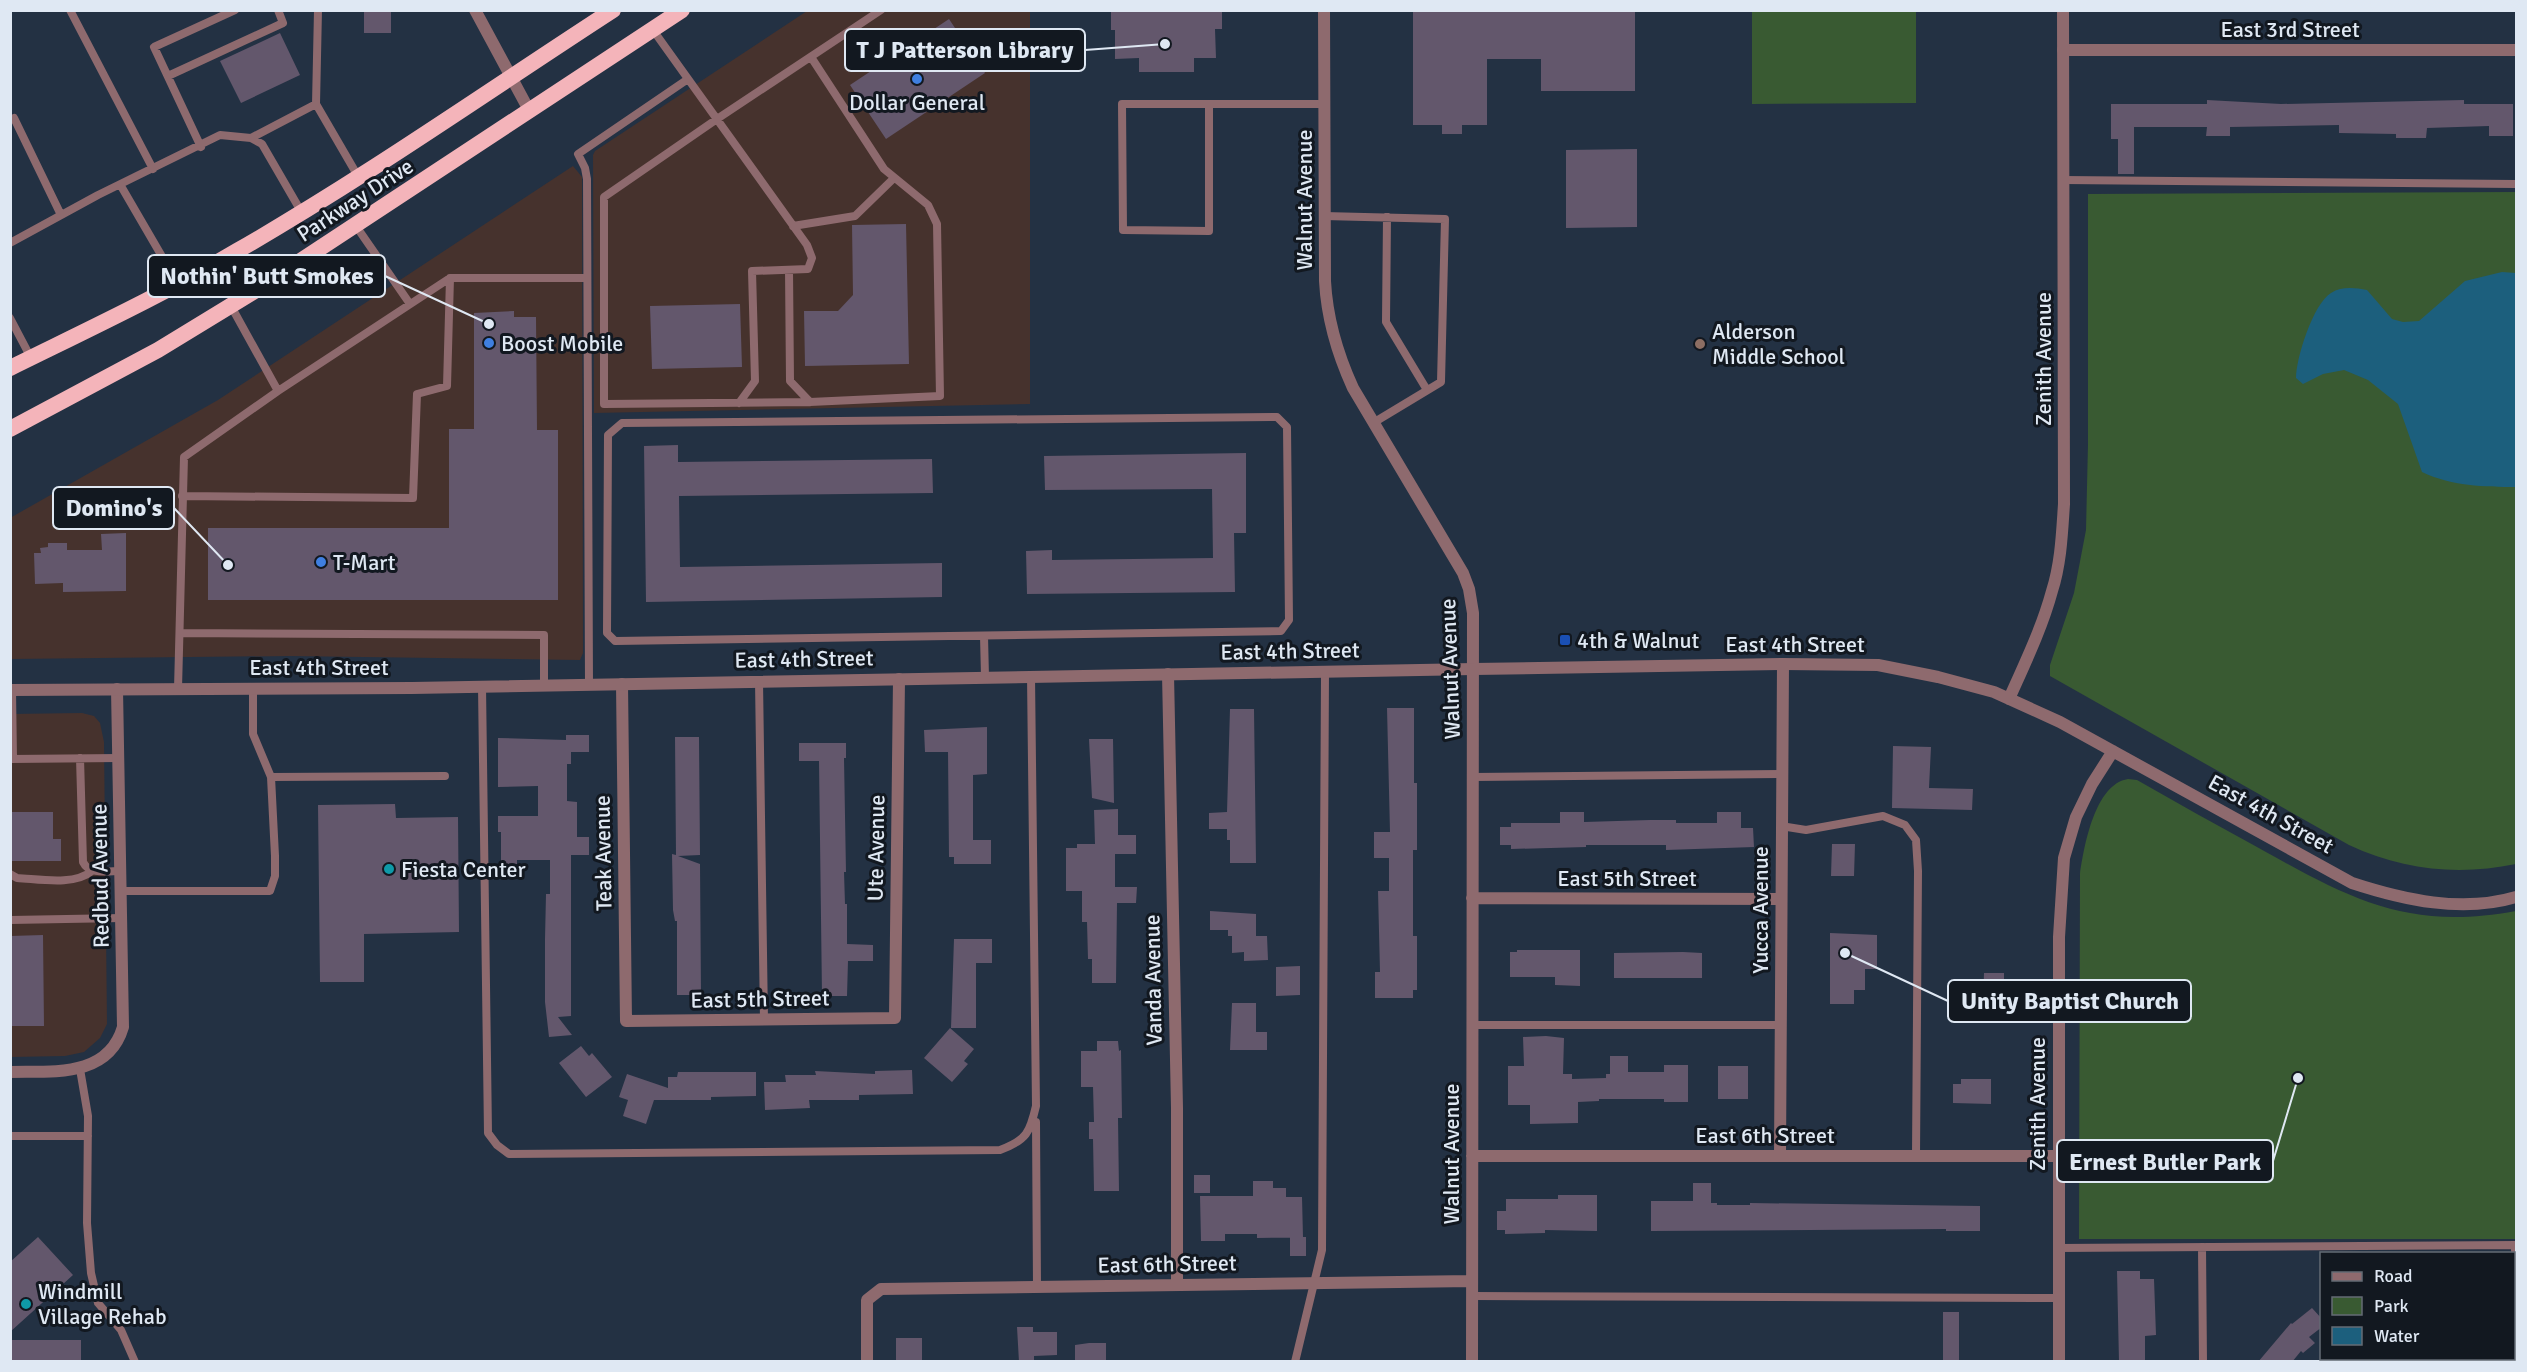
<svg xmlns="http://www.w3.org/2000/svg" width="2527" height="1372" viewBox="0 0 2527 1372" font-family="Signika,sans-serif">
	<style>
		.commercial { fill: #46322d }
		.green { fill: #395a32 }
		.water { fill: #1c5f7d }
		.building { fill: #63576c }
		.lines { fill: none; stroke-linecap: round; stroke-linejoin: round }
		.service { stroke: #8e6a6e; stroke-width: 8 }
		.minor { stroke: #8e6a6e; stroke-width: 12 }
		.tertiary { stroke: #8e6a6e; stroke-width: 12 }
		.trunk { stroke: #f4b4ba; stroke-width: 16 }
		.shop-dot { fill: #3f7fe0; stroke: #121820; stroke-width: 2 }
		.education-dot { fill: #8d6e63; stroke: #121820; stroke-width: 2 }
		.transit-dot { fill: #1a4fb4; stroke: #121820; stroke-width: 2 }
		.culture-dot { fill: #0f9aa8; stroke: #121820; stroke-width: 2 }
		.labels { text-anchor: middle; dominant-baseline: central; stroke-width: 6; stroke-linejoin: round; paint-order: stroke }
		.street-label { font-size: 22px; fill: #dfe8f3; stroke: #121820 }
		.poi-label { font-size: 22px; fill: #dfe8f3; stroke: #121820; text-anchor: start }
		.leader { fill: none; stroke: #dfe8f3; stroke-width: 2 }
		.callout-dot { fill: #dfe8f3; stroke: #121820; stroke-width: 2 }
		.callout { fill: #121820; stroke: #dfe8f3; stroke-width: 2 }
		.callout-label { font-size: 24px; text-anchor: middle; font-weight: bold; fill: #dfe8f3 }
	</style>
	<rect width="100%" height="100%" fill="#233143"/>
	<path class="commercial" d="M807,11H1030V404L594,413L593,155L595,151Z
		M573,166L582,177L583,653L580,660L290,656L11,659L10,518L218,400Z
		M82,713L94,716L100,723L104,742L107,1024L100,1038L84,1052L65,1056L11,1057L10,714Z"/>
	<path class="green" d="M1752,11H1916V103L1752,104Z
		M2516,192V864C2458,876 2403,870 2349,845L2050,676V665L2074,593L2086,530L2088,444V194Z
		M2128,779L2137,780C2177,803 2217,825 2257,847C2350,899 2407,931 2516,911V1239H2079L2080,874C2084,846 2095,784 2128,779Z"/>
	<path class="water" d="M2502,272L2516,273V487C2485,487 2451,486 2422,472L2398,404L2368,380L2344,370L2323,374L2303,384L2296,378C2296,358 2313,304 2331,293C2342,286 2355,288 2367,290L2392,319L2403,322L2419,321L2465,281Z"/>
	<path class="building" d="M364,10H391V33H364Z
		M1111,10H1222V29H1215L1216,58H1194V72H1139V58L1115,59V30H1111Z
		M1413,10H1635V91H1541V59H1487V125H1462V134H1442V125H1413Z
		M949,19L985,73L886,139L850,85Z
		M280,33L300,75L241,103L220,61Z
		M2207,100L2281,104L2464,100V104H2513V136H2489V126L2427,128L2426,138H2396V134L2339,133V125L2230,127V136H2206L2207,127H2134V174H2118V139H2111V104H2207Z
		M1637,149V227L1566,228V150Z
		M906,224L909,364L805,366L804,311H838L853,295L852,225Z
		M740,304L742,367L652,369L650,306Z
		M514,311V317H536L537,430H558V600H208V528H449V429H474V313Z
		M678,445V462L932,459L933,493L679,496L680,567L942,563V597L646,602L644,446Z
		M1246,453V533H1234L1235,592L1027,594L1026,551L1052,550V560L1213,558L1212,489L1045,490L1044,456Z
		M126,533V591L63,592V583L35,584L34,553H41L40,548L48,547V543H67V550H102L101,534Z
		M1387,708H1414V783H1417V850H1413V936H1417V990H1413V998H1375V972H1380L1378,891H1389V858H1374V832H1390Z
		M1230,709H1254L1256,863H1230V840H1227V829H1209V813L1227,812Z
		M987,727V774L973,775V840H991V864H954V857H949L948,752H925L924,730Z
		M566,735H589V752H571V764H567V801L577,802V837H589V855H571V1016L558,1017L572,1035L549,1037L545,1002V939L546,894H550V860H517V864H501V832H498V816H538V786L498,787V738L566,740Z
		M675,737H699L700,855L678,856L700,864L701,995H677V921H675L673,910L672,854L676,855Z
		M1089,739H1113L1114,803L1092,798Z
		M799,743H846V758H844L846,872H844L845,904H847V944L873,945V961H848L847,996H822L819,761H799Z
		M1893,746L1931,747L1929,788L1973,789L1972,810L1892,808Z
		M395,804L396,818L458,817L459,932L364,934V982H320L318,805Z
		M1118,809V835H1136V854H1115V887H1137L1136,903H1117L1116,983H1092V959H1088L1087,922H1082V891H1066V848H1077V844H1095L1094,810Z
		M10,812H53V839H61V861H12Z
		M1560,812H1584V822L1650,820H1676V823H1717V812H1741V828H1753L1754,847L1666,850V845H1586V847L1511,849V845H1500V827H1511V823H1560Z
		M1832,844H1855L1854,876H1831Z
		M1210,911L1256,914V936H1267L1268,960L1244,961V952L1232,953V936H1228V930H1210Z
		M1830,933L1877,935V969H1865V990H1854V1004H1830Z
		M43,935L44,1026H10V936Z
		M954,939H992V963H976V1028H951Z
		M1517,950H1580V986L1555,985V977H1510V952H1517Z
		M1683,952L1702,953V978H1614V953Z
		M1300,966V995L1276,996V967Z
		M1984,973H2004V1003H1983Z
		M1232,1003H1256V1032H1267V1050H1230Z
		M950,1028L974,1049L964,1061L968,1064L952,1082L924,1058Z
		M1546,1036L1564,1038L1563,1074H1572V1079L1606,1078V1074H1610V1056H1628V1072H1664V1065H1688V1102H1664V1099H1599V1101L1578,1102V1123L1530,1124V1105H1508V1066H1524L1523,1037Z
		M1097,1041H1118L1119,1051L1121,1050L1122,1118H1118L1119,1191H1094L1093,1139H1089V1122H1094L1093,1087H1081V1051H1097Z
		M581,1046L589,1056L592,1053L612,1077L586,1097L559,1063Z
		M1718,1066H1748V1099H1718Z
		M912,1070L913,1094L859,1095V1100H809L810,1108L765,1110L764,1082H786L785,1075H816L815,1071L875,1074V1071Z
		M678,1072H756V1096L711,1097V1100H654L646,1124L623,1116L628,1100L619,1097L627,1074L668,1088V1077H677Z
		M1961,1079H1991V1104L1953,1103V1084H1961Z
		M1194,1175H1210V1193H1194Z
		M1253,1181H1273V1188H1286V1197H1302L1303,1237L1257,1238V1234H1225V1241H1201L1200,1196H1253Z
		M1693,1183H1711V1203H1717V1205H1750V1203L1980,1206V1231H1946V1229L1651,1231V1201H1693Z
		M1558,1195H1597V1231L1545,1230V1233L1505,1234V1230H1497V1211H1506V1199H1558Z
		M38,1237L73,1275L10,1332V1262Z
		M1290,1237H1306V1256H1290Z
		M2117,1271H2140V1279H2154L2156,1335L2145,1336V1362H2119Z
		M2312,1308L2322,1319V1327L2309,1337L2315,1343L2303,1353L2301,1351L2292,1362H2258L2291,1323L2292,1324Z
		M1943,1312H1959V1362H1943Z
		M1017,1327H1033V1332H1057V1355L1034,1356V1362H1019Z
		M896,1338H922V1362H896Z
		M10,1340H81V1362H10Z
		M1089,1343H1106V1362H1075V1345Z"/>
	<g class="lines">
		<path class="service" d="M70,10L153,169
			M318,10L316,104L359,178
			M653,30L807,245L812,258L808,269L752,271L755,381L739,403
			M811,57L884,169L928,205L937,224L940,396L810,402L604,404V197L717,119L881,10
			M168,76L283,23L278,10
			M1209,104V231L1123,230L1122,104H1325
			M10,120L14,118L61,215
			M251,138L316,104
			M201,147L154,47L235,10
			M2063,180L2516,184
			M121,186L178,284
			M1324,216L1445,219L1441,382L1373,423
			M1387,217L1386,322L1427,390
			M356,226L410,304
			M793,226L855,216L893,179
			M10,243L98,195L220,135L251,138L262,144L302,213
			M789,270L790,381L810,402
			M231,306L278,391
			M10,318L31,358
			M1277,417L1287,427L1289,620L1281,631L615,641L607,633L608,435L622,423Z
			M182,496L413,498L417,394L447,386L450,278
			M181,633L544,635V685
			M984,636L985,677
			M759,681L764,1020
			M589,684L587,179L585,168L578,154L688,79
			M482,686L488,1133L497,1145L509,1154L1000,1150C1027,1140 1030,1132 1036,1106L1031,676
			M178,689L184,457L278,391L450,278H587
			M12,690L13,759
			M80,758L83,862C89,875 108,871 121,871
			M10,759L119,758
			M271,777L445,776
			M1473,777L1782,774
			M1781,826L1806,830L1883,816L1905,825L1916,840L1918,871L1916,1156
			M10,874L17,878C39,879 74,886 92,871
			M122,891H270L275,876V856L271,777L253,734V688
			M10,920L122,918
			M1472,1025H1780
			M80,1069L88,1116L87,1223L91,1273L98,1303L121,1330L135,1362
			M1036,1122L1037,1287
			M10,1136H88
			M2515,1245L2516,1362
			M2202,1247L2203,1362
			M2058,1248L2516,1245
			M1472,1296L2059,1298
			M1295,1362L1322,1250L1325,671"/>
		<path class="minor" d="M475,10L530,112
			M1324,10L1325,281C1327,319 1337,353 1353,388L1463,573L1469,589L1473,613L1472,1362
			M2063,50H2516
			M1168,674L1177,1108V1285
			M622,684L626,1021L895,1018L899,679
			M1472,898L1781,899
			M10,1072C53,1071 108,1078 123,1027L117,689
			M1472,1156H2058
			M1780,1156L1783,664
			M867,1362V1300L881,1289L1472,1281"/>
		<path class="tertiary" d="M10,690L412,688L1474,669L1783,664L1878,665L1938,677L1994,692L2060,722L2352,883C2404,900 2462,913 2516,897
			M2009,699C2025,663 2042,628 2052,591C2061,563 2062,533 2064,504L2063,10
			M2059,1362V937L2064,858L2076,817L2092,784L2113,751"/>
		<path class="trunk" d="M10,368C87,330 164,294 237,251C366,177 488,91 613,10
			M10,429L158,350L258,289L682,10"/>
	</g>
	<g class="shop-dot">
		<circle cx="917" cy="79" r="6"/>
		<circle cx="489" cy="343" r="6"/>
		<circle cx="321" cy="562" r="6"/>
	</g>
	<circle class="education-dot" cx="1700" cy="344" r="6"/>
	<rect class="transit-dot" x="1559" y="634" width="12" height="12" rx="3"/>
	<g class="culture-dot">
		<circle cx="389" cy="869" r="6"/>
		<circle cx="26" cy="1304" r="6"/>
	</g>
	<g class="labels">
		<g class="street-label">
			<text x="2290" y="29">East 3rd Street</text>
			<text transform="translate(355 200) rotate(-33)">Parkway Drive</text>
			<text transform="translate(1304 200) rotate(-90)">Walnut Avenue</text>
			<text transform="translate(2043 359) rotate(-90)">Zenith Avenue</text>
			<text x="1795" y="644">East 4th Street</text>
			<text transform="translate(1290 651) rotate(-1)">East 4th Street</text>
			<text transform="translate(804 659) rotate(-1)">East 4th Street</text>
			<text x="319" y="667">East 4th Street</text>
			<text transform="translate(1450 669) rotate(-92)">Walnut Avenue</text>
			<text transform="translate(2271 814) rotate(29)">East 4th Street</text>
			<text transform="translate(876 848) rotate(-89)">Ute Avenue</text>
			<text transform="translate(603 853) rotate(-91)">Teak Avenue</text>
			<text transform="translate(100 876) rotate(-91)">Redbud Avenue</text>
			<text x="1627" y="878">East 5th Street</text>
			<text transform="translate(1760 910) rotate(-90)">Yucca Avenue</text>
			<text transform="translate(1153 980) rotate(-91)">Vanda Avenue</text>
			<text transform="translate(760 999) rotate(-1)">East 5th Street</text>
			<text transform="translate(2037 1104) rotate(-90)">Zenith Avenue</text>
			<text x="1765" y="1135">East 6th Street</text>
			<text transform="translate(1451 1154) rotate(-90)">Walnut Avenue</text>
			<text transform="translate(1167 1264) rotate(-1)">East 6th Street</text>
		</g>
		<g class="poi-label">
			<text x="917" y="102" text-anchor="middle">Dollar General</text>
			<text x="1712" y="331">Alderson<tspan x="1712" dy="25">Middle School</tspan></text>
			<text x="501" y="343">Boost Mobile</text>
			<text x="333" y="562">T-Mart</text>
			<text x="1577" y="640">4th &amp; Walnut</text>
			<text x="401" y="869">Fiesta Center</text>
			<text x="38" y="1291">Windmill<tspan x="38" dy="25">Village Rehab</tspan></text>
		</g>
	</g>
	<path class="leader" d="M1165 44L1085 50M489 324L385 276M228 565L174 508M1845 953L1948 1001M2298 1078L2273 1161"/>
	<g class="callout-dot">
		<circle cx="1165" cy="44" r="6"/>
		<circle cx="489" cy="324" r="6"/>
		<circle cx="228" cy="565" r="6"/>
		<circle cx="1845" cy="953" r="6"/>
		<circle cx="2298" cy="1078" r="6"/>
	</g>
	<g class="callout">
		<rect x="845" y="29" width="240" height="42" rx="6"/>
		<rect x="148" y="255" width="237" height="42" rx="6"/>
		<rect x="53" y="487" width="121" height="42" rx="6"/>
		<rect x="1948" y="980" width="243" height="42" rx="6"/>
		<rect x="2057" y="1140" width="216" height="42" rx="6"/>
	</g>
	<g class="callout-label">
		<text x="965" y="58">T J Patterson Library</text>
		<text x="267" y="284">Nothin' Butt Smokes</text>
		<text x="114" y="516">Domino's</text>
		<text x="2070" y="1009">Unity Baptist Church</text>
		<text x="2165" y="1170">Ernest Butler Park</text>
	</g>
	<rect width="2527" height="1372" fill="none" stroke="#dfe8f3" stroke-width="24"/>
	<rect x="2320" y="1252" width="195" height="108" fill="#121820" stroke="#646b74" stroke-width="1.5"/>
	<rect x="2332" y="1272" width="30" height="9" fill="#8e6a6e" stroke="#646b74" stroke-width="1.5"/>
	<text x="2374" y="1282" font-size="18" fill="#dfe8f3">Road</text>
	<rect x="2332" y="1297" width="30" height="18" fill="#395a32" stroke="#646b74" stroke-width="1.5"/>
	<text x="2374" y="1312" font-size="18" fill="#dfe8f3">Park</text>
	<rect x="2332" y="1327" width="30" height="18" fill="#1c5f7d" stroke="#646b74" stroke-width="1.5"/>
	<text x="2374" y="1342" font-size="18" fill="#dfe8f3">Water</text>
</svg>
